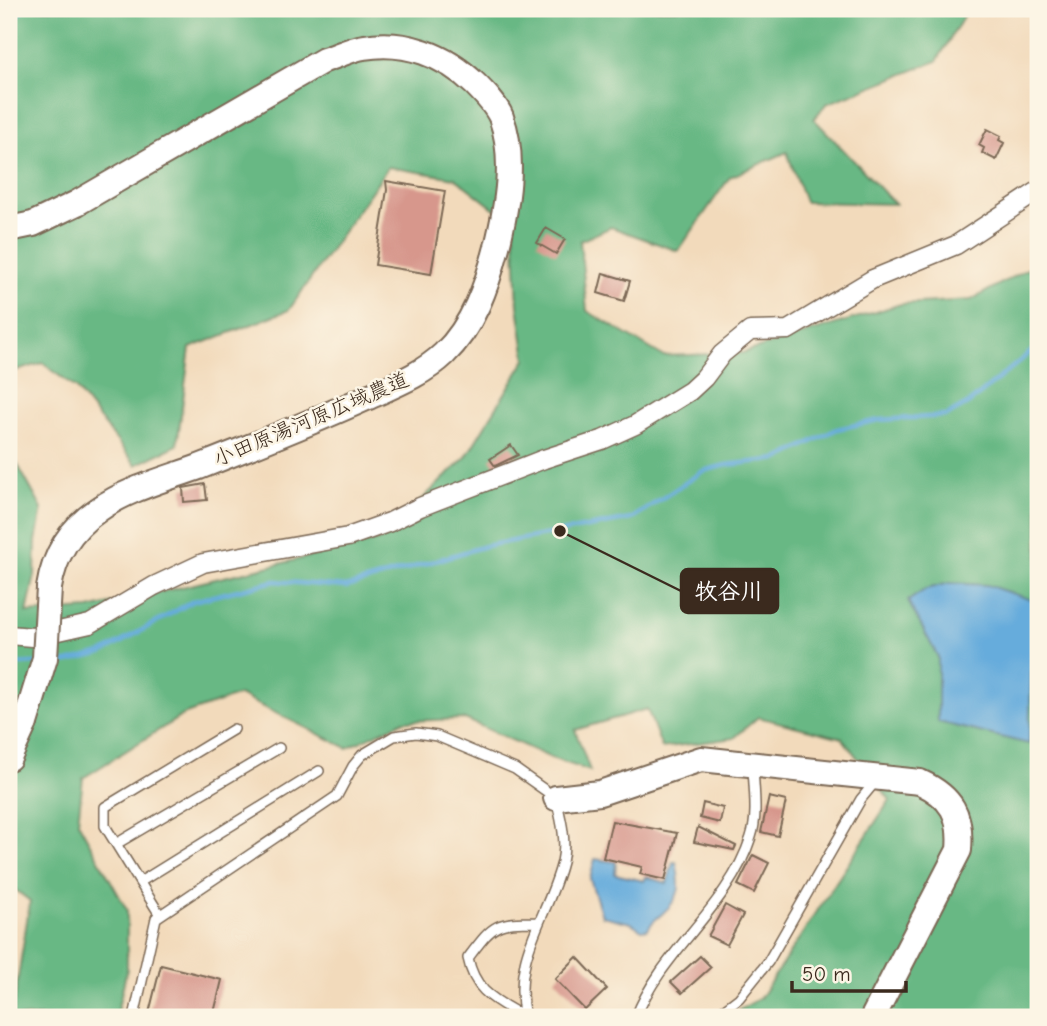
<svg xmlns="http://www.w3.org/2000/svg" width="1047" height="1026" viewBox="0 0 1047 1026" font-family="'Comic Neue','Klee One',sans-serif">
	<style>
		.forest { fill: #68b884; stroke: #527151; stroke-width: 2 }
		.water { fill: #66acdc; stroke: #506b7d; stroke-width: 2 }
		.lines { fill: none; stroke-linecap: round; stroke-linejoin: round }
		.stream { stroke: #66acdc; stroke-width: 4.5 }
		.building { fill: #d7978c }
		.lane-casing { stroke: #7b6855; stroke-width: 12 }
		.street-casing { stroke: #7b6855; stroke-width: 21 }
		.secondary-casing { stroke: #7b6855; stroke-width: 28 }
		.lane { stroke: #fff; stroke-width: 9 }
		.street { stroke: #fff; stroke-width: 18 }
		.secondary { stroke: #fff; stroke-width: 24 }
		.secondary-bridge-casing { stroke: #7b6855; stroke-width: 28; stroke-linecap: butt }
		.secondary-bridge { stroke: #fff; stroke-width: 24 }
		.labels { text-anchor: middle; dominant-baseline: central; stroke-width: 5; stroke-linejoin: round; paint-order: stroke }
		.street-label { font-size: 21px; fill: #3b2a1e; stroke: #fcf5e5 }
		.leader { fill: none; stroke: #3b2a1e; stroke-width: 2.5 }
		.callout-dot { fill: #3b2a1e; stroke: #fcf5e5; stroke-width: 2.5 }
		.callout { fill: #3b2a1e; stroke: #3b2a1e; stroke-width: 2.5 }
		.callout-label { font-size: 23px; text-anchor: middle; font-weight: bold; fill: #fff }
	</style>
	<rect width="100%" height="100%" fill="#fcf5e5"/>
	<filter id="ink" filterUnits="userSpaceOnUse"><feTurbulence type="fractalNoise" baseFrequency=".0143" numOctaves="2"/><feDisplacementMap in="SourceGraphic" scale="14" xChannelSelector="R" yChannelSelector="G"/><feConvolveMatrix kernelMatrix="1 2 1 2 8 2 1 2 1" color-interpolation-filters="sRGB"/></filter>
	<filter id="wash" filterUnits="userSpaceOnUse"><feTurbulence type="fractalNoise" baseFrequency=".00686" numOctaves="4" result="noise"/><feDisplacementMap in="SourceGraphic" scale="28" xChannelSelector="R" yChannelSelector="G"/><feGaussianBlur stdDeviation="1.57" result="paint"/><feColorMatrix in="noise" values="0 0 0 0 0 0 0 0 0 0 0 0 0 0 0 0 0 1.4 0 .05"/><feComposite in="paint" operator="in"/></filter>
	<g filter="url(#wash)">
		<rect width="100%" height="100%" fill="#f2dabb"/>
		<path class="forest" d="M9,9H968L937,61L826,104L814,119L895,204L805,202L787,152L730,177L678,251L611,227L580,241L587,311L663,356L742,353L901,304L971,300L1038,263V1017H727L760,998L890,800L842,738L758,717L734,738L662,748L647,709L575,730L590,771L551,758L465,719L404,721L347,748L239,695L183,715L83,778L78,822L127,910V969L116,1017H12L30,901L9,885V795L12,788L9,783V449L42,509L36,541L35,575L27,613L89,609L380,540L466,457L526,359L518,306L514,224L455,178L388,167L289,310L190,348L177,445L136,465L76,389L43,363L9,373Z"/>
		<path class="water" d="M949,583L987,585L1038,602V649L1032,650L1029,744L938,722V657L908,601L926,589Z
			M595,859L616,862L615,874L644,881L646,877L667,883L673,862H676C681,886 682,896 663,913C657,919 652,921 648,929L642,930L631,923L602,916L590,879Z"/>
		<g class="lines">
			<path class="stream" d="M9,25L23,9
				M9,661L16,664L35,663
				M51,663L68,662L102,653L193,601L275,581L346,587L485,546L631,519L703,471L726,465L778,459L837,429L879,420L946,416L969,403L1038,346"/>
		</g>
		<g id="blocks">
			<path class="building" d="M987,129L1001,136L999,140L1004,143L996,160L982,153L984,148L979,145Z
				M386,181L445,191L431,274L375,265L387,190Z
				M546,228L565,239L556,254L537,243Z
				M603,273L630,281L624,301L598,293Z
				M511,445L518,455L495,466L490,459Z
				M205,484L207,500L184,502L183,488Z
				M769,797L786,801L778,836L761,832Z
				M703,803L723,808L720,823L700,818Z
				M612,821L677,833L665,880L640,874L642,867L603,858Z
				M698,827L736,846L734,850L694,842Z
				M753,855L769,863L754,893L738,885Z
				M725,905L743,915L727,945L708,936Z
				M700,956L711,967L682,993L671,982Z
				M577,957L607,989L585,1010L555,979Z
				M161,965L222,980L213,1017H148Z"/>
		</g>
	</g>
	<g filter="url(#ink)">
		<use href="#blocks" fill-opacity="0" stroke="#7b6855" stroke-width="2"/>
		<g class="lines">
			<defs>
				<path id="lane" d="M116,844L279,748
					M140,882L319,771
					M160,915L105,826V807L234,729
					M134,1017L156,918L337,796L353,766L362,755L394,736L416,733L437,736L515,769L556,798C561,819 567,841 562,862C548,918 511,955 525,1017
					M524,1017C496,1000 475,993 468,958C494,924 494,922 538,922
					M636,1017C661,951 728,909 751,837C758,817 754,790 753,768
					M714,1017L739,998L768,962L861,799L875,782"/>
				<path id="street" d="M9,635L32,637L90,624L154,586L203,563L348,537L390,522L420,507L544,459L602,440L635,425L690,391L704,378L722,354L750,331L788,330L873,279L956,245L1038,191"/>
				<path id="secondary" d="M9,229L33,224L77,203L324,60C337,56 351,49 364,47C405,40 445,55 475,84C484,93 496,105 501,117C516,158 507,206 497,247C487,286 473,326 444,354C422,375 392,386 366,398C311,423 255,445 199,467C166,479 127,489 98,510C70,529 54,555 49,588
					M9,758L25,723
					M556,798L600,793L701,759L920,782C952,797 962,815 959,850L873,1017"/>
			</defs>
			<use href="#lane" class="lane-casing"/>
			<use href="#street" class="street-casing"/>
			<use href="#secondary" class="secondary-casing"/>
			<use href="#lane" class="lane"/>
			<use href="#street" class="street"/>
			<use href="#secondary" class="secondary"/>
			<defs>
				<path id="secondary-bridge" d="M25,723L45,658L49,588"/>
			</defs>
			<use href="#secondary-bridge" class="secondary-bridge-casing"/>
			<use href="#secondary-bridge" class="secondary-bridge"/>
		</g>
	</g>
	<g class="labels">
		<g class="street-label">
			<text transform="translate(311 419) rotate(-23)">小田原湯河原広域農道</text>
		</g>
	</g>
	<path class="leader" d="M560 531L681 591"/>
	<circle class="callout-dot" cx="560" cy="531" r="7"/>
	<rect class="callout" x="681" y="569" width="97" height="44" rx="7"/>
	<g class="callout-label">
		<text x="729" y="599">牧谷川</text>
	</g>
	<rect width="1047" height="1026" fill="none" stroke="#fcf5e5" stroke-width="35"/>
	<path d="M792 981v10h114v-10" fill="none" stroke="#3b2a1e" stroke-width="3.5"/>
	<text x="802" y="981" font-size="21" fill="#3b2a1e" stroke="#fcf5e5" stroke-width="5" paint-order="stroke">50 m</text>
</svg>
